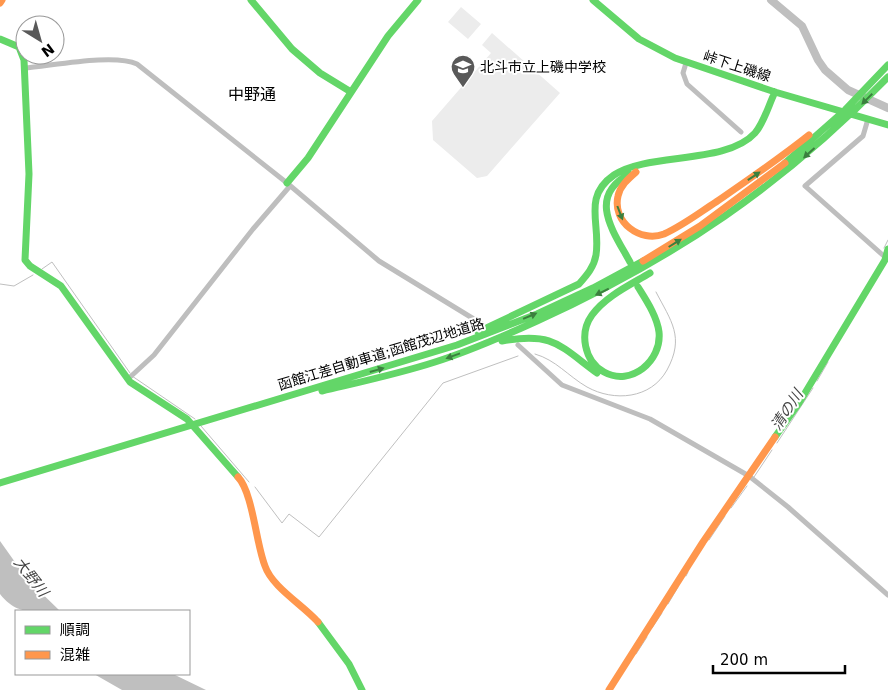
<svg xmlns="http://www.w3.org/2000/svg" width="888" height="690" viewBox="0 0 888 690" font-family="'DejaVu Sans','Noto Sans JP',sans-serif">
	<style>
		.green { fill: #ececec }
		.water { fill: #bfbfbf }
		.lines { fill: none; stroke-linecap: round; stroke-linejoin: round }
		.stream { stroke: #bfbfbf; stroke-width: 1 }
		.river { stroke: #bfbfbf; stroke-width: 8 }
		.street { stroke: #bebebe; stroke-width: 5 }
		.fast { stroke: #63d668; stroke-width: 7 }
		.slow { stroke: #ff974d; stroke-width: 7 }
		.oneway { fill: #3b803e }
		.labels { text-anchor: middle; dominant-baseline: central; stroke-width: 4; stroke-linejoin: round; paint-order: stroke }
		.street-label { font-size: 14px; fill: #000; stroke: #fff }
		.poi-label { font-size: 14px; fill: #000; stroke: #fff; text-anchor: start }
		.water-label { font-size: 15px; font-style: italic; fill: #444; stroke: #fff }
		.quarter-label { font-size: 16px; fill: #000; stroke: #fff }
	</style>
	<rect width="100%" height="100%" fill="#fff"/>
	<path class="green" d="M461,7L481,24L468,39L448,22Z
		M492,33L560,93L487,176L477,178L433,140L432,121L491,53L482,45Z"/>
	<path class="water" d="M0,541L27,579L60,611C34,611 17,616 0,594Z
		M94,674H173L206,690H122Z"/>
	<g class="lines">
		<path class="stream" d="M884,248L888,240
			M42,269L52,262L130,373
			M0,284L14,286L33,275
			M535,354C556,360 568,376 587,387C614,402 651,399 667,370C685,337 671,321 656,292
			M132,376L195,419
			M817,381L828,362
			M201,426L249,482
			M777,443L813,388
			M754,477L772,450
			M255,487L282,523L289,514L319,537L443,383L518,356
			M731,508L747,486
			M709,540L725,516
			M686,576L688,572
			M668,604L678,587
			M652,628L662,613
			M636,654L647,637"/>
		<path class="river" d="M771,0L802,26L818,60L825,70L848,90L888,108"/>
		<path class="street" d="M686,63L683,73L687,84L741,132
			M24,68C51,66 114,53 137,64L287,183L379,261L482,324
			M868,119L863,136L805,186L885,257
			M518,345L562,385L650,419L749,476L788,507L888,595
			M128,379L154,355L253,229L290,186"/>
		<path class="fast" d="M251,0L292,49L320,73L351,92
			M593,0L639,39L675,58L775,92L888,125
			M0,39L19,47L24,60L29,174L25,260L30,266L61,286L130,382L187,419L238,477
			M785,163L845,110L888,65
			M629,174C587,197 613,231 630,262
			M287,183L308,158L388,36L418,0
			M638,287C646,300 657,316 659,332C662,361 631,387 604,372C584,361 579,333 592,315C606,296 630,285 650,273
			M478,332L579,284C587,275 594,267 596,255C601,224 582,197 614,175C648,152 726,165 755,133C764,123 769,104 775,92
			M502,341C553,332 559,345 597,373
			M322,391C360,382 398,374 435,362C470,351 504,336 537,321C674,259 783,185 888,77
			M775,437L799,403L885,260L888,249
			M0,483L457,345L537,314L593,288L643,261
			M318,622L349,664L362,690"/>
		<path class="slow" d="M0,3L2,0
			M636,172C628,179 620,186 618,196C612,222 640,243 664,234C682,226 699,213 716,202C748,180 779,159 809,135
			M643,261L700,226L785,163
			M238,477C253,493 256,544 265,566C272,587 303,605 318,622
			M609,690L703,542L775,437"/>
	</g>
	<defs><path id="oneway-solid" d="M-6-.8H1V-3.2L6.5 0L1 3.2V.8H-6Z" transform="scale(1.25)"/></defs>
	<g class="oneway">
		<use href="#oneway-solid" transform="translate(867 99) rotate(135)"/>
		<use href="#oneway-solid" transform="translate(809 153) rotate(138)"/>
		<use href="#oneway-solid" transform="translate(754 176) rotate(-34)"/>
		<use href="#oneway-solid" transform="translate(620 213) rotate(69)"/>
		<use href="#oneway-solid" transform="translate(675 243) rotate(-32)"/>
		<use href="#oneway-solid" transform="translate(602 292) rotate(154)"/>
		<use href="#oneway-solid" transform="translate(530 316) rotate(-23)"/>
		<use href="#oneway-solid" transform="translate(453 356) rotate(160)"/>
		<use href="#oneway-solid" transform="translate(377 370) rotate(-16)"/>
	</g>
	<defs>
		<symbol id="school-pin" viewBox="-11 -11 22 30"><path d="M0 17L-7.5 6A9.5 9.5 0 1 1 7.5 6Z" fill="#595959" stroke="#fff"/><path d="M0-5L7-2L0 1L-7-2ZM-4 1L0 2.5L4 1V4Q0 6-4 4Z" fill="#fff"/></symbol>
	</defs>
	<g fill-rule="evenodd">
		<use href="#school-pin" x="449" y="53" width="28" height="38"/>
	</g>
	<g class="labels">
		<g class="street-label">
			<text transform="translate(737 66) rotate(18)">峠下上磯線</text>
			<text transform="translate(381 354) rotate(-17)">函館江差自動車道;函館茂辺地道路</text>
		</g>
		<g class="poi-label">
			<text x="480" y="67">北斗市立上磯中学校</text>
		</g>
		<g class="water-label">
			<text transform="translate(787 410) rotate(-57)">清の川</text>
			<text transform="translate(31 577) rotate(52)">大野川</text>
		</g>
		<g class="quarter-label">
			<text x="252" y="94">中野通</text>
		</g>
	</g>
	<rect x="15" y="610" width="175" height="65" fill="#ffffff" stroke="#999999"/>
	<rect x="25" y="626" width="25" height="8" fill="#63d668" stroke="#999999"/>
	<text x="60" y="635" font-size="15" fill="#000000">順調</text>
	<rect x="25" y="651" width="25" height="8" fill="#ff974d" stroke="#999999"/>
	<text x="60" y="660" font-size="15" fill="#000000">混雑</text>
	<g transform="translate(40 40) rotate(143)"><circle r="24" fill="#ffffff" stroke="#999999"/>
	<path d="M0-4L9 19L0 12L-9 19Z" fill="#595959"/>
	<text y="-8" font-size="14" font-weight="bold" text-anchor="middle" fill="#000000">N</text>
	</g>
	<path d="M713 665v8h132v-8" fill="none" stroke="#000000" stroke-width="2.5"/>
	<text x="720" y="665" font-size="15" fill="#000000" stroke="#ffffff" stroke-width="4" paint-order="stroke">200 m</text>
</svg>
